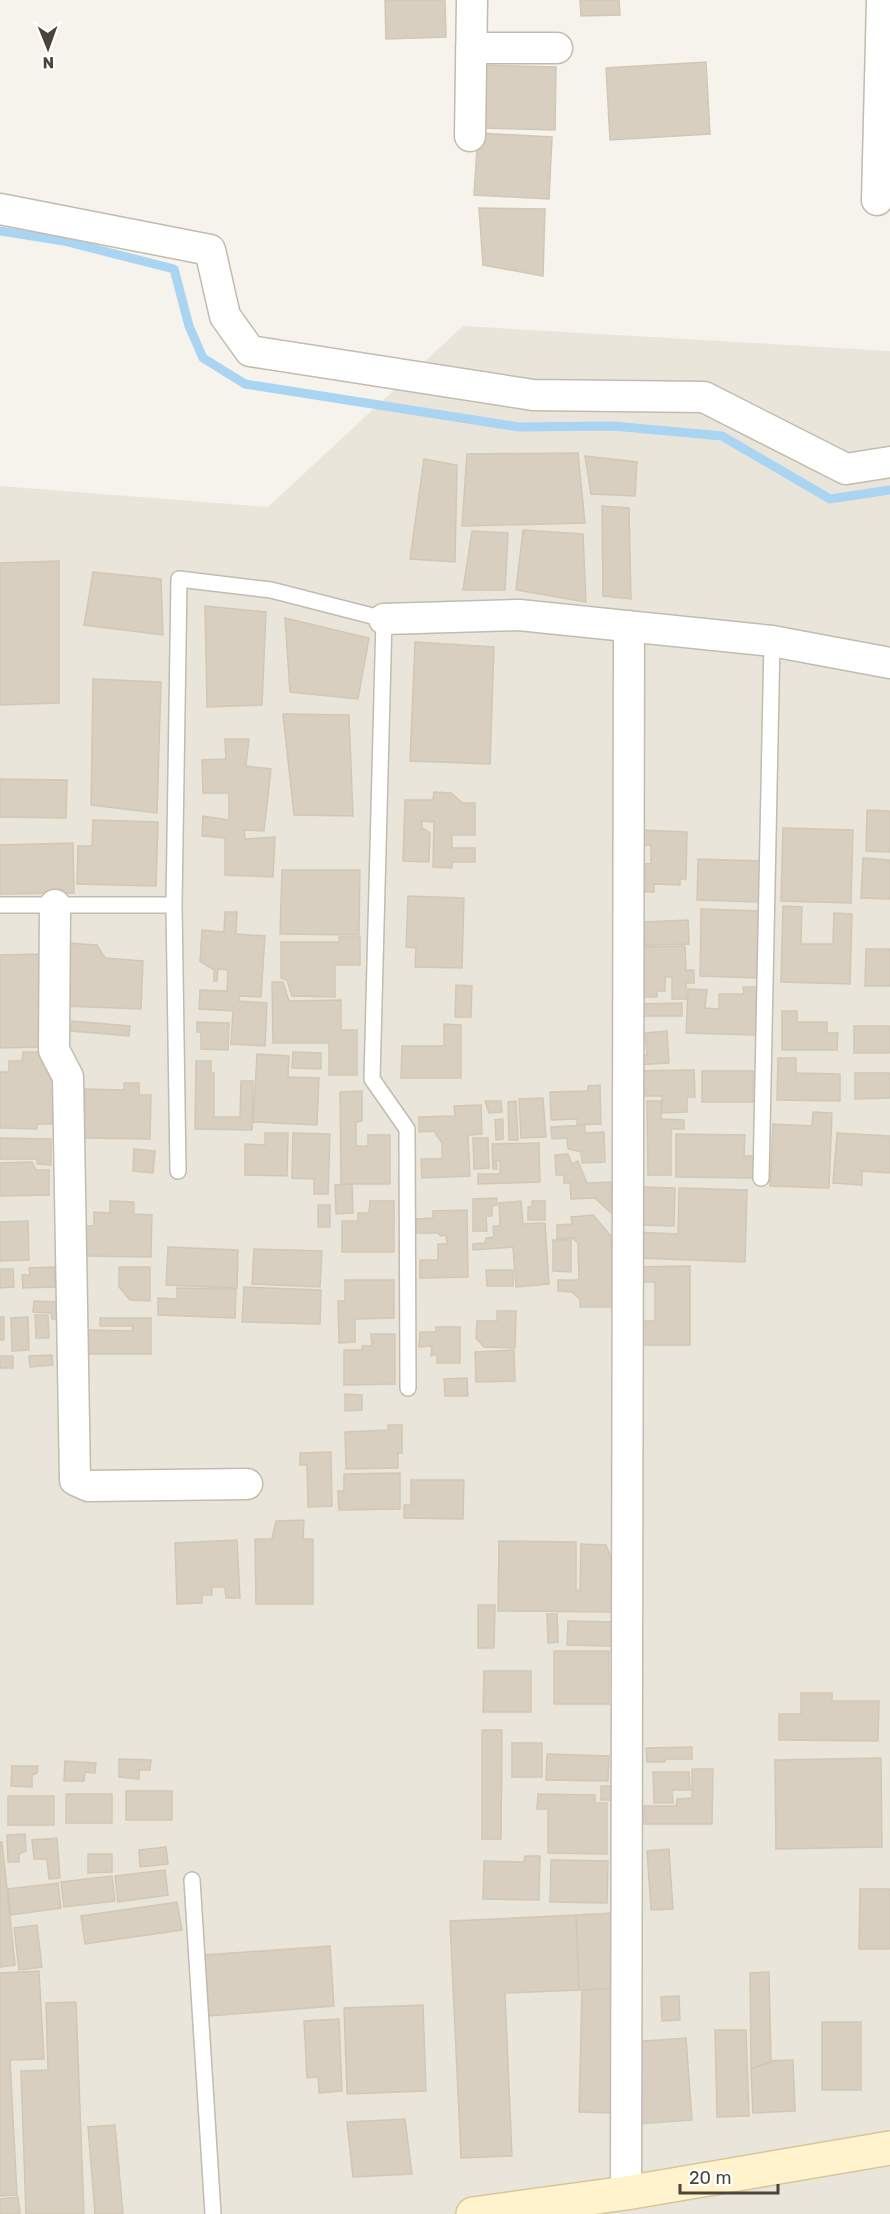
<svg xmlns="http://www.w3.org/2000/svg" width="890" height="2214" viewBox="0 0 890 2214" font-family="Rubik,sans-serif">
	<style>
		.residential { fill: #eae5da }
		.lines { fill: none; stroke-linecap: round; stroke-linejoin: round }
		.stream { stroke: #a9d4f2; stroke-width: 9 }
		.building { fill: #d8cfc1; stroke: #d3c7b4; stroke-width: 1.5 }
		.lane-casing { stroke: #c2bbae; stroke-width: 18 }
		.street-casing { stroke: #c2bbae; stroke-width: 33 }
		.secondary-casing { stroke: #d6c79b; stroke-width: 36 }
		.lane { stroke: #fff; stroke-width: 15 }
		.street { stroke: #fff; stroke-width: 30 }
		.secondary { stroke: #fff3cd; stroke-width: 33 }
	</style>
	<rect width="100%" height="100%" fill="#f6f3ec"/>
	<path class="residential" d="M463,326L890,351V2214H0V486L268,507Z"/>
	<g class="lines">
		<path class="stream" d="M0,231L64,241L174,269L189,326L203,358L245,384L519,427L613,426L722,436L830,499L890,490"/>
	</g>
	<path class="building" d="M385,0H445L446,37L386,39Z
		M580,0H619L620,15L581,16Z
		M706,62L710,134L610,140L606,68Z
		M482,65L556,67L555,130L480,128Z
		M478,133L552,137L549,199L474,195Z
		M479,208L545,209L543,276L483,265Z
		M578,453L585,523L462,526L467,454Z
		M585,456L637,462L635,496L591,494Z
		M424,459L457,465L455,562L410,559Z
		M602,506L629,508L631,599L603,596Z
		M523,530L583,534L586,602L516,590Z
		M472,531L508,533L505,590H463Z
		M59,561V703L0,705V563Z
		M93,572L161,579L163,635L84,625Z
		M205,606L266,612L262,705L207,707Z
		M285,618L369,638L358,699L290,692Z
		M415,642L494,647L490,764L410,761Z
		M93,679L161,682L157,813L91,805Z
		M283,714L349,715L353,816L294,815Z
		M225,739H249L246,766L271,769L264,831L244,830L245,839L275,837L273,877L225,875V838L202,836L203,816L229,820V793H203L202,760L226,759Z
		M0,779L67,780L66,818L0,817Z
		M434,792L451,793L463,803H475V835H452V848H475V862H452V868L433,867L434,822L422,821V828L430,833L429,862L403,861L405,800H433Z
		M867,810L890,811V852L866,851Z
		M93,820L158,822L156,886L77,884L78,846H92Z
		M783,828L853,830L851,903L781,901Z
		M641,830L687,832L686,879H680V885L654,884V892L633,891V863L651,864V845H640Z
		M73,843L74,893L0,894V845Z
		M863,858L890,860V899L861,898Z
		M698,859L760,861L759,902L697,900Z
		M282,870H360L359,935L280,934Z
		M408,896L464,898L462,968L415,967L416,948L406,947Z
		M783,906L802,907L801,944H833L834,913L852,914L850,984L781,982Z
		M701,909L760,911L758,978L700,976Z
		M225,912H237L236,934L265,936L261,997L239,996V1001L267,1003L265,1046L231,1044L233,1011L199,1009L200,990L227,991L228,970L218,969L217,981H214V970L200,961L202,930L224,932Z
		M688,920L689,944L645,945L644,922Z
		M339,937H360V965H335V997L292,996L287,980L281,978V942H339Z
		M67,943L97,945L105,958L143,961L141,1009L64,1006Z
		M685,946L686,970H694V983H686V999H672V977H665V991H657V997H631L630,947Z
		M866,949H890V986H865Z
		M43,954L42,1047L0,1048V955Z
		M272,982H283L289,1001L341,1000V1030H357V1075H329V1043H273Z
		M456,985L472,986L471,1017H455Z
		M743,987H757L756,1035L686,1033L688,989L707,990L705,1008L719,1009V994H744Z
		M682,1003V1016H640L639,1004Z
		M782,1011H797V1022H827V1033H838L837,1050H782Z
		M72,1021L130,1026L129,1036L71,1031Z
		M197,1022L229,1023L228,1050L201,1049V1032H197Z
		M444,1024L461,1025V1078H401L402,1046H444Z
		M854,1026H890V1053H854Z
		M667,1031L669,1063L633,1065L632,1056L647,1055L645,1033Z
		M23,1052H54L52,1124H37V1129L0,1128V1072H9V1061H22Z
		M293,1052L321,1053V1069L292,1068Z
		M257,1054L289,1056L288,1077L319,1078L317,1125L253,1122Z
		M778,1058H796V1073L840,1074V1101L777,1100Z
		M196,1061H211V1073H214V1117H240L241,1081H253L252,1130L195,1129Z
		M694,1070L695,1097H687V1112L662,1113V1096H630L629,1071Z
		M702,1071H753V1102H702Z
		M855,1073H890V1098L855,1099Z
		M124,1083H139V1095H151L150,1139L84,1138L85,1089L124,1090Z
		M600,1085L601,1124L577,1125V1119L551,1120L550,1092L588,1091V1086Z
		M362,1091V1121L356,1122V1146H368V1135H390V1184H341L340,1092Z
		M543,1098L546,1137L521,1138L519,1099Z
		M485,1101H501L502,1112L489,1113Z
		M516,1101L518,1140H509L508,1102Z
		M647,1101H661V1119L684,1120V1129H671V1175H648Z
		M481,1105L482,1134L468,1135L470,1176L422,1178L421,1159H442V1143L434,1131L419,1132V1117L455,1116L454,1106Z
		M813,1112L832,1113L829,1188L770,1186L773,1124L812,1126Z
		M503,1119V1139L496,1140L495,1120Z
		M585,1125V1133L604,1132L605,1162L582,1163L581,1152L568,1149L567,1138L552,1139L551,1127Z
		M265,1133H288L287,1176L245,1175V1144L265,1145Z
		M293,1133L330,1134L328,1194H314V1179L292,1178Z
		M837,1133L890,1136V1173L862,1171V1185L833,1183Z
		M676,1134L745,1135L744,1156H754L753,1178L676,1177Z
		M0,1138L51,1139V1165L37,1164V1159H0Z
		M473,1138H488L489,1168L474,1169Z
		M539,1143L540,1182L478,1184V1174H500V1161H496L497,1169H493L492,1144Z
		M134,1149L155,1151L153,1173L133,1171Z
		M568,1154L572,1164L578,1161L587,1183L611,1182L613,1215L595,1198L571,1199L570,1183H564V1175H556L555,1155Z
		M32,1162L36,1170H49V1195L0,1196V1163Z
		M352,1184L353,1213L336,1214L335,1185Z
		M643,1187L675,1188L674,1226L641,1225Z
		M679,1188L747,1190L745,1262L635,1258L636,1232L678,1234Z
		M497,1198V1205L492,1206V1216H486L487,1231H473V1199Z
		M110,1201L134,1202V1214L152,1215L151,1257L85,1256V1226H94V1212L110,1213Z
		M370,1201H394V1252H342V1221H358V1213H369Z
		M521,1201L523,1224L545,1223L549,1284L516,1287L513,1247L473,1250V1244L485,1243L486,1238L494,1237L493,1226H500L499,1203Z
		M532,1201H545V1220H528V1207L532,1206Z
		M318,1205H330V1227H318Z
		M467,1210L468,1277L420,1278V1260H438V1244H447L446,1235L441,1236L438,1233H416V1219L433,1218V1211Z
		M593,1215L611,1236L613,1307H580V1299L572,1292L558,1291V1280H579L578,1243L572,1238L557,1239V1225L572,1224L571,1217Z
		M28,1221L29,1260L0,1261V1222Z
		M553,1240H571V1272L553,1271Z
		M168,1247L238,1250L237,1288L166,1285Z
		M254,1249L322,1251L320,1287L252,1284Z
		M690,1266V1345H634V1321H655V1282H634V1267Z
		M54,1267L55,1287L23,1288L22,1275H30L29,1268Z
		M119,1267H150V1301L130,1300L119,1287Z
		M0,1269H13L14,1287L0,1288Z
		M486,1270H513V1286H487Z
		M345,1280H394V1318L355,1319V1342L339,1343L338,1301H345Z
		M244,1287L321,1290L320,1324L242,1322Z
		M177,1288L236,1289L235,1318L158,1315V1298L177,1299Z
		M34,1301L58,1302L57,1319H52L51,1313L33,1312Z
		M497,1311H516L515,1348L484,1347L476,1338L477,1321H497Z
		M35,1315H48L49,1338H36Z
		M0,1317H4V1340H0Z
		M28,1317L29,1350L12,1351L11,1318Z
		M100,1318H151V1354H88V1330L132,1331L133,1326H100Z
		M436,1327H460V1363H437V1354L431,1356L432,1346L419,1347L420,1332H436Z
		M371,1334H395V1384L344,1385V1350H363L362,1346H372Z
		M514,1350L515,1381L476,1382L475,1352Z
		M52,1355L53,1365L30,1367L29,1356Z
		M0,1356H13V1368H0Z
		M467,1378L468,1396H445L444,1379Z
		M345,1394L362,1395V1410L345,1411Z
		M388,1425H402V1453H398V1468L346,1469L345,1432L388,1430Z
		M331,1452L332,1506L308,1507L307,1465H300V1453Z
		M400,1473V1509L339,1510L338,1491H344V1474Z
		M411,1480H464L463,1519L404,1518V1505H411Z
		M304,1520L303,1539H313V1604H256L255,1539H272L276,1521Z
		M237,1540L240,1598H226L225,1587H212V1595H202V1603L177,1604L175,1543Z
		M499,1541L576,1542V1591L580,1590L581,1544L606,1545L614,1565L613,1612L498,1611Z
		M478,1605H495L494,1648H478Z
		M547,1614H557L558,1642L548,1643Z
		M568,1621L612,1622L611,1646L567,1645Z
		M554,1651H609V1704H554Z
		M484,1671H531V1712H483Z
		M801,1693H832V1701H879L878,1741L779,1740V1714H801Z
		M482,1730H502L501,1839H482Z
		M512,1743H542V1777H512Z
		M692,1747V1759H666L665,1762H647L646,1748Z
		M547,1754L609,1756L608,1781L546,1780Z
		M881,1758L882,1847L776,1849L775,1760Z
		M119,1759L151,1760L150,1770H139V1779L119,1777Z
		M65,1761L96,1763L95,1773L85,1772L84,1781H64Z
		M12,1766H38L37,1773L32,1775V1787L11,1786Z
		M692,1769H713L712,1824H643L644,1806H676L677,1799L692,1798Z
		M653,1772H689L690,1790H672L673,1803H654Z
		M601,1786H613V1800H601Z
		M126,1791H172V1820H126Z
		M66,1794H112V1823H66Z
		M538,1794L595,1795V1803H607V1854L548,1853V1809H537Z
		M8,1796H54V1825H8Z
		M25,1834L26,1851L19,1854V1862H8L7,1835Z
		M57,1838L60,1878L49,1879L47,1859H34L32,1840Z
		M0,1842H2L15,1965L0,1967Z
		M166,1847L168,1864L140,1867L139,1850Z
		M669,1849L673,1909L651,1910L647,1851Z
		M88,1854H112V1872L88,1873Z
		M525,1856H540L539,1900L483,1899L484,1861L524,1862Z
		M551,1860L608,1861L607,1903L550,1902Z
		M165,1870L168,1895L118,1902L115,1876Z
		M112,1876L115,1901L64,1907L61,1882Z
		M58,1883L61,1908L11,1915L8,1889Z
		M860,1889H890V1949H859Z
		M177,1902L182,1930L85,1944L81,1916Z
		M614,1913L617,1988L579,1990L576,1915Z
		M576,1915L579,1990L505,1993L512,2156L461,2158L450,1921Z
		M37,1925L42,1967L19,1970L14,1928Z
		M330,1946L334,2006L209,2016L204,1955Z
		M39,1971L44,2059L10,2060L17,2195L0,2196V1973Z
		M769,1972L771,2062L751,2069L750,1973Z
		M617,1988L616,2113L579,2112L582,1990Z
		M679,1996L680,2020L662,2021L661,1997Z
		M76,2002L84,2214H26L21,2071L48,2070L46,2003Z
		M423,2005L426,2091L347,2094L344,2008Z
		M339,2019L342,2091L319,2093L318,2077L307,2078L304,2021Z
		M822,2022H861V2090H822Z
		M715,2030H746L749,2116L717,2117Z
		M686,2038L692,2120L636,2124L630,2042Z
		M793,2060L795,2111L753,2113L751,2069L771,2061Z
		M405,2119L412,2174L353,2177L347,2122Z
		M115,2125L123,2214H95L88,2127Z
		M18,2197L20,2214H0V2199Z"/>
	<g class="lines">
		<defs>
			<path id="lane" d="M0,905H174
				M178,1171L174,905L179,579L271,590L384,619L372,1079L407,1129L408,1388
				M761,1178L772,641
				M192,1880L213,2214"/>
			<path id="street" d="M471,48H557
				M470,136L472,0
				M877,200L882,0
				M0,209L210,250L225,316L250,351L533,395L704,397L846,469L890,462
				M384,619L519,615L772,641L890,663
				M55,905L54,1050L68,1077L75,1480L88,1486L247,1484
				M626,2193L629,626"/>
			<path id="secondary" d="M473,2214L626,2193L890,2148"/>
		</defs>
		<use href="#lane" class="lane-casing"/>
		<use href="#street" class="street-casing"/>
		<use href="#secondary" class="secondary-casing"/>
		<use href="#lane" class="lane"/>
		<use href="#street" class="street"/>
		<use href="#secondary" class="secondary"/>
	</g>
	<g transform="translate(48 48) rotate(179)" stroke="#ffffff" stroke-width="4.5" paint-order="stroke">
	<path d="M0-4.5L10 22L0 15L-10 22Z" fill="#4b4439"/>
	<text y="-9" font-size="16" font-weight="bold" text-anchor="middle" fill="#4b4439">N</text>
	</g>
	<path d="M680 2184v9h98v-9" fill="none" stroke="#4b4439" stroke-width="3"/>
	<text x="689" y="2184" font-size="18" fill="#4b4439" stroke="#ffffff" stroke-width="4.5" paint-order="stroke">20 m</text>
</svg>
